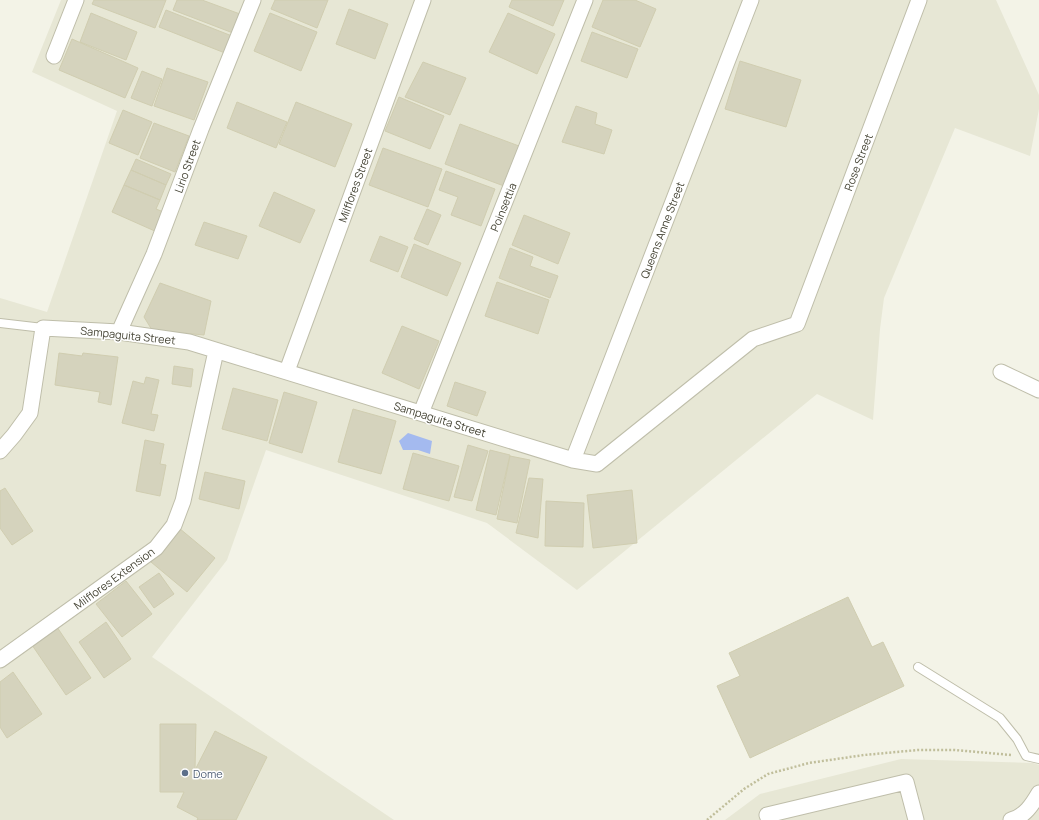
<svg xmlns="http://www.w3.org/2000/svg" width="1039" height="820" viewBox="0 0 1039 820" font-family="Manrope,sans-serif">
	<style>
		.residential { fill: #e7e7d5 }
		.water { fill: #a4baef }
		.building { fill: #d5d3bd; stroke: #d0cdb0 }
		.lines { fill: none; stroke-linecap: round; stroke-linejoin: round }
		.service-casing { stroke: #bfbeaa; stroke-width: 10 }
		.minor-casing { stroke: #bfbeaa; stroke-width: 17 }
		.path { stroke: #c0be9b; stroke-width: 2.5; stroke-dasharray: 2 2; stroke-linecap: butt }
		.service { stroke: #fff; stroke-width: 8 }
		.minor { stroke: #fff; stroke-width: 15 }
		.service-dot { fill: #5c6f8a; stroke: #fff; stroke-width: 1.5 }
		.labels { text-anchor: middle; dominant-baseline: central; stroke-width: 3; stroke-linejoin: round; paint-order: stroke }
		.street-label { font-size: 11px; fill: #464536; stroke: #fff }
		.service-label { font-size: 11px; fill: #4e5e75; stroke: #fff; text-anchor: start }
	</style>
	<rect width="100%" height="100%" fill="#f3f3e7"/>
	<path class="residential" d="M61,0H996L1039,95V109L1030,156L955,128L884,298L880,329L873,420L817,394L577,590L487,523L266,450L227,560L152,657L394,820H0V298L47,312L117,111L32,72Z
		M901,759L1033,763L1039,765V820H725L760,794Z"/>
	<path class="water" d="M408,433L432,441L430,454L418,450H403L399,441Z"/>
	<path class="building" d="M94,0H166L155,28L92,4Z
		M177,0H202L240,14L233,33L173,10Z
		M275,0H328L317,28L271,9Z
		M512,0H564L553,26L509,7Z
		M603,0H635L656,9L640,47L592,27Z
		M349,9L388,24L375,59L336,44Z
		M166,10L232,36L225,53L159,27Z
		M91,13L137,32L126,60L80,42Z
		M270,13L317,32L301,71L254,51Z
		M508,13L555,34L537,74L489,52Z
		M592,32L638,49L627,78L581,61Z
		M72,39L138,68L125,98L59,70Z
		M740,61L801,80L786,127L725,109Z
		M423,62L466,78L450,115L405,97Z
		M167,68L208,82L194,120L154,106Z
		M142,71L162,79L152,106L131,98Z
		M399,97L444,116L430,149L385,131Z
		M237,102L287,122L276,148L227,128Z
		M296,102L352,124L335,167L279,144Z
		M576,106L597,113L595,124L612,130L604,154L562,142Z
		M123,110L152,122L138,155L109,143Z
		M154,123L189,136L175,172L140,158Z
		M460,124L519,146L504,186L445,164Z
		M383,148L442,169L428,207L369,185Z
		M136,159L171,174L166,185L131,170Z
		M131,170L166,185L160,200L124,185Z
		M446,171L495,189L481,226L451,215L458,197L439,190Z
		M124,185L160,200L156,209L166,213L157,232L112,212Z
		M274,192L315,210L300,243L259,226Z
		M427,209L441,215L428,245L414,239Z
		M524,215L570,233L558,264L512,245Z
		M204,222L247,236L238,259L195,245Z
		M380,236L408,247L398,272L370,261Z
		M414,244L461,263L447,296L401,277Z
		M510,248L533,257L530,266L558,276L550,298L499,278Z
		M497,282L549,300L538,334L485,316Z
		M160,283L211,301L204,335L152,330L144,317Z
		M402,326L439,341L419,389L382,373Z
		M59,353L82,356L83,353L118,357L111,405L98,402L100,392L55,385Z
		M174,366L193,369L191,387L172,384Z
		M146,377L159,380L151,414L158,415L154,431L122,423L133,381L144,384Z
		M455,382L486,392L477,416L447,406Z
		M233,388L278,400L267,441L222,429Z
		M284,392L317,402L302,453L269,443Z
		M353,409L396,421L381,474L338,462Z
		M145,440L164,444L160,464L166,465L160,496L136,491Z
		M468,445L488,451L472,501L454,497Z
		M490,450L510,455L496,515L476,510Z
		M413,453L459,466L449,501L403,489Z
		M510,456L530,460L517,523L497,519Z
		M205,472L245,481L239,509L199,499Z
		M529,478L543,479L538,538L516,533Z
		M5,488L33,531L12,545L0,528V491Z
		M632,490L637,543L593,548L587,495Z
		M546,501L584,503L583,547L545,546Z
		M179,528L215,558L187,592L151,562Z
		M159,573L174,594L154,608L139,587Z
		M126,581L152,614L122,637L96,604Z
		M848,597L872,647L883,642L904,686L750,758L717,686L740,676L729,653Z
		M106,622L131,659L104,678L79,642Z
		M57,627L91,678L66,695L32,645Z
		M13,672L42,714L7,738L0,727V682Z
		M160,724H196L195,770L215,731L267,757L236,820H197L198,818L177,807L184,792H160Z"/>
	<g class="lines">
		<defs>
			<path id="service" d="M0,323L43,328
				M918,667L1000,718L1017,739L1026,756L1039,759"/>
			<path id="minor" d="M54,56L76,0
				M119,332L154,254L201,129L253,0
				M287,371L423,0
				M1001,372L1039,390
				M421,413L585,0
				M0,451L14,435L30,413L43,328L119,332L189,342L573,460L597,464L753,339L797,324L919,0
				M573,460L751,0
				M0,660L156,548L174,525L183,501L216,351
				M769,820L767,815L906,782L916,820
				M1011,820C1025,816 1032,805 1039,793"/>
		</defs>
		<use href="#service" class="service-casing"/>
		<use href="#minor" class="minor-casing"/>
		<path class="path" d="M707,820L744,789L768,774L809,763L864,755L918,750H955L1011,755"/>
		<use href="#service" class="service"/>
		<use href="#minor" class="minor"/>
	</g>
	<circle class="service-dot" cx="185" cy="773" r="4"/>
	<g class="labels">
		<g class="street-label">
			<text transform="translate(858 162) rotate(-69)">Rose Street</text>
			<text transform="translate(187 166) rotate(-70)">Lirio Street</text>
			<text transform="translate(355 185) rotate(-70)">Milflores Street</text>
			<text transform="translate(503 207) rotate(-68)">Poinsettia</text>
			<text transform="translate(662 230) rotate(-69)">Queens Anne Street</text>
			<text transform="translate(128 335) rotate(6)">Sampaguita Street</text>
			<text transform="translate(440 419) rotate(17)">Sampaguita Street</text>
			<text transform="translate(114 578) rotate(-36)">Milflores Extension</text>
		</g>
		<g class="service-label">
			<text x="193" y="773">Dome</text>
		</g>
	</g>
</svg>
